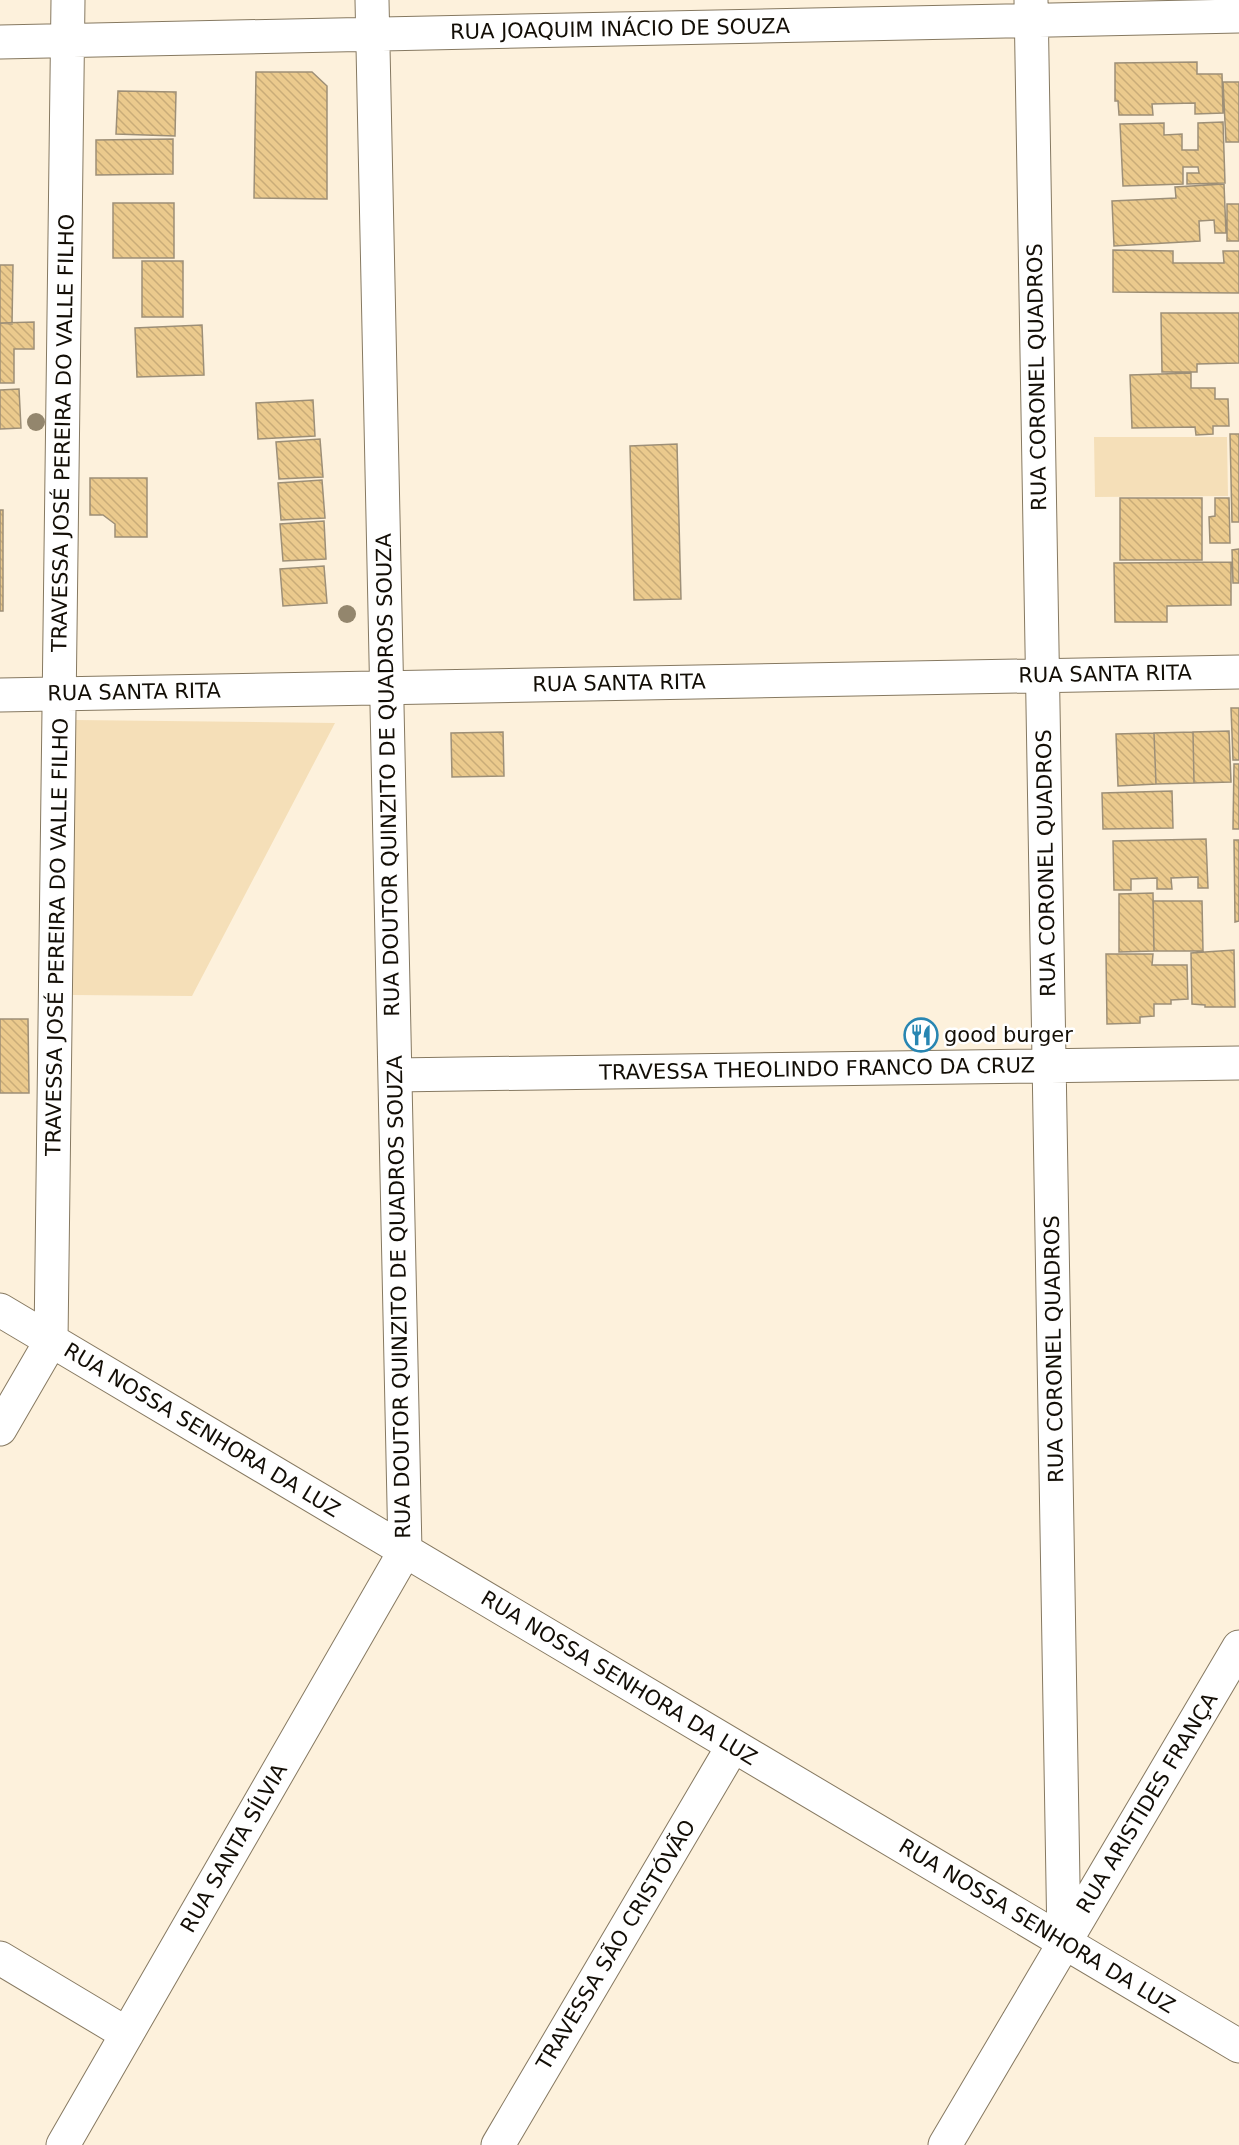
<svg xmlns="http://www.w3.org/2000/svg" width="1239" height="2145" viewBox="0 0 1239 2145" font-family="'DejaVu Sans',sans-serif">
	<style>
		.green { fill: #f5dfb8 }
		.building { fill: url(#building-back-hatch); stroke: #9d8f77; stroke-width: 1.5 }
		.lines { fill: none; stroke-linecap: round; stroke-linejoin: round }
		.minor-casing { stroke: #867961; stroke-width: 35 }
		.minor { stroke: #fff; stroke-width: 33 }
		.tree { fill: #93866d }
		.labels { text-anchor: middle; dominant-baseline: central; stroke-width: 5; stroke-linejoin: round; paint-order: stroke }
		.street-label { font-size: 21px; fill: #130e06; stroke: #fff }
		.poi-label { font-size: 21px; fill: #130e06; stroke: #fff; text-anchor: start }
	</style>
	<defs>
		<pattern id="building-back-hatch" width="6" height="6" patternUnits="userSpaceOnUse" patternTransform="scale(1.5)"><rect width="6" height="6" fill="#ebca8d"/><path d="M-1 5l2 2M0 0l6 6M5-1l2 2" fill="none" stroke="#c9ac78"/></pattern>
	</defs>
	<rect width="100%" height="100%" fill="#fdf1dc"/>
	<path class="green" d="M1094,437H1227L1228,496L1095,497Z
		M75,720L335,723L192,996L73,995Z"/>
	<path class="building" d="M1197,62V74H1222L1223,113L1195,114V103L1152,104L1153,115H1119L1118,101H1115V63Z
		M256,72H312L327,86V199L254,198Z
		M1223,82H1239V142H1226Z
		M118,91L176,92L175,136L116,134Z
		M1223,122L1225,183L1187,184V173H1199L1198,167H1183V184L1123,186L1120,124L1164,123V135L1182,134V150H1198V123Z
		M173,139V174L96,175V140Z
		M1224,184L1226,233H1215L1214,220L1199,221L1200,241L1114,246L1112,201L1176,198L1175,187Z
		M113,203H174V258H113Z
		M1227,204H1239V241H1227Z
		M1113,250L1173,251V263H1224L1223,251H1239V293L1113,292Z
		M142,261H183V317H142Z
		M0,265H13L12,324L0,323Z
		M1161,313H1239V363L1197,364V372H1162Z
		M34,322V349H14V383H0V323Z
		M202,325L204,375L137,377L135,328Z
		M1191,373V388H1215V399H1228L1229,426H1213V434L1196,435L1195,427L1132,428L1130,375Z
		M19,389L21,428L0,429V390Z
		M313,400L315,436L258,439L256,403Z
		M1230,434H1239V522H1232Z
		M320,439L323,477L279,479L276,442Z
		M677,444L681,599L634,600L630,446Z
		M90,478H147V537H115V524L103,515H90Z
		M322,480L325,518L281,520L278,483Z
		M1120,498H1202V560H1120Z
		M1215,498H1229L1230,543H1210L1209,517L1215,516Z
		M0,510H3V611H0Z
		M324,521L326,559L283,561L280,524Z
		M1239,549V583H1233L1232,550Z
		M1231,562V605L1167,606V622H1115L1114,563Z
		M324,566L327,603L283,606L280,569Z
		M1231,708H1239V760H1233Z
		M1229,731L1231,782L1194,783L1193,732Z
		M503,732L504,776L452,777L451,733Z
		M1193,732L1194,783L1156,784L1154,733Z
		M1154,733L1156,784L1118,786L1116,734Z
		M1234,764H1239V829H1233Z
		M1172,791L1173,828L1103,829L1102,793Z
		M1206,839L1208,888H1198V877L1171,878L1172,889H1157V878L1131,879V890H1114L1113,841Z
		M1234,840H1239V921L1235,922Z
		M1153,893L1154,951L1119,952V894Z
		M1153,901H1202L1203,951H1154Z
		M1234,950L1235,1007H1205V1005L1192,1004L1191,953Z
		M1106,954H1153L1152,965H1187L1188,999L1171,1000V1004H1154V1016L1140,1017V1023L1107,1024Z
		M0,1019H28L29,1093H0Z"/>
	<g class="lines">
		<defs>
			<path id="minor" d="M1031,0L1064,1942
				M0,42L1239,16
				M0,695L1239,672
				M395,1075L1239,1063
				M0,1310L1239,2046
				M0,1429L51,1341L68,0
				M0,1958L127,2034
				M63,2145L405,1551L372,0
				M498,2145L733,1746
				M945,2145L1239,1647"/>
		</defs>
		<use href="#minor" class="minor-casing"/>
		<use href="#minor" class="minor"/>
	</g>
	<g class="tree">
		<circle cx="36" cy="422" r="9"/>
		<circle cx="347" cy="614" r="9"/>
	</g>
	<defs>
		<symbol id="restaurant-ring" viewBox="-11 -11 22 22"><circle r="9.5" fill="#fff" stroke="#2886b2" stroke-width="1.5"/><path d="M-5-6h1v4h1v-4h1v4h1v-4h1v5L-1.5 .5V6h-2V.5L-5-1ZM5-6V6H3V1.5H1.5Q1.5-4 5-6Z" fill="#2886b2"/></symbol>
	</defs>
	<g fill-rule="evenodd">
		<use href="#restaurant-ring" x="902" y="1016" width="38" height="38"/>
	</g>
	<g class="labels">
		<g class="street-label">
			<text transform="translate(620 29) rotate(-1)">RUA JOAQUIM INÁCIO DE SOUZA</text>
			<text transform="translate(1037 377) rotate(-91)">RUA CORONEL QUADROS</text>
			<text transform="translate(63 433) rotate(-89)">TRAVESSA JOSÉ PEREIRA DO VALLE FILHO</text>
			<text transform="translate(1105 674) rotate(-1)">RUA SANTA RITA</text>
			<text transform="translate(619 683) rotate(-1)">RUA SANTA RITA</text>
			<text transform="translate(134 692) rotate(-1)">RUA SANTA RITA</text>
			<text transform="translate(388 775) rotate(-91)">RUA DOUTOR QUINZITO DE QUADROS SOUZA</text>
			<text transform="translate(1046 863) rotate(-91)">RUA CORONEL QUADROS</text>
			<text transform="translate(57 937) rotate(-89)">TRAVESSA JOSÉ PEREIRA DO VALLE FILHO</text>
			<text transform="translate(817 1069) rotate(-1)">TRAVESSA THEOLINDO FRANCO DA CRUZ</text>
			<text transform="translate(399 1297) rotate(-91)">RUA DOUTOR QUINZITO DE QUADROS SOUZA</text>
			<text transform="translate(1054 1349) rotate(-91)">RUA CORONEL QUADROS</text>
			<text transform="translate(202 1430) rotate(31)">RUA NOSSA SENHORA DA LUZ</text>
			<text transform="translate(619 1678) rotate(31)">RUA NOSSA SENHORA DA LUZ</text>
			<text transform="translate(1147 1803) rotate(-59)">RUA ARISTIDES FRANÇA</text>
			<text transform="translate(234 1848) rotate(-60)">RUA SANTA SÍLVIA</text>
			<text transform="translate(1037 1926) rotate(31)">RUA NOSSA SENHORA DA LUZ</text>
			<text transform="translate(616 1945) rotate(-59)">TRAVESSA SÃO CRISTÓVÃO</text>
		</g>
		<g class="poi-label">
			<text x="944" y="1035">good burger</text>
		</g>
	</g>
</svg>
